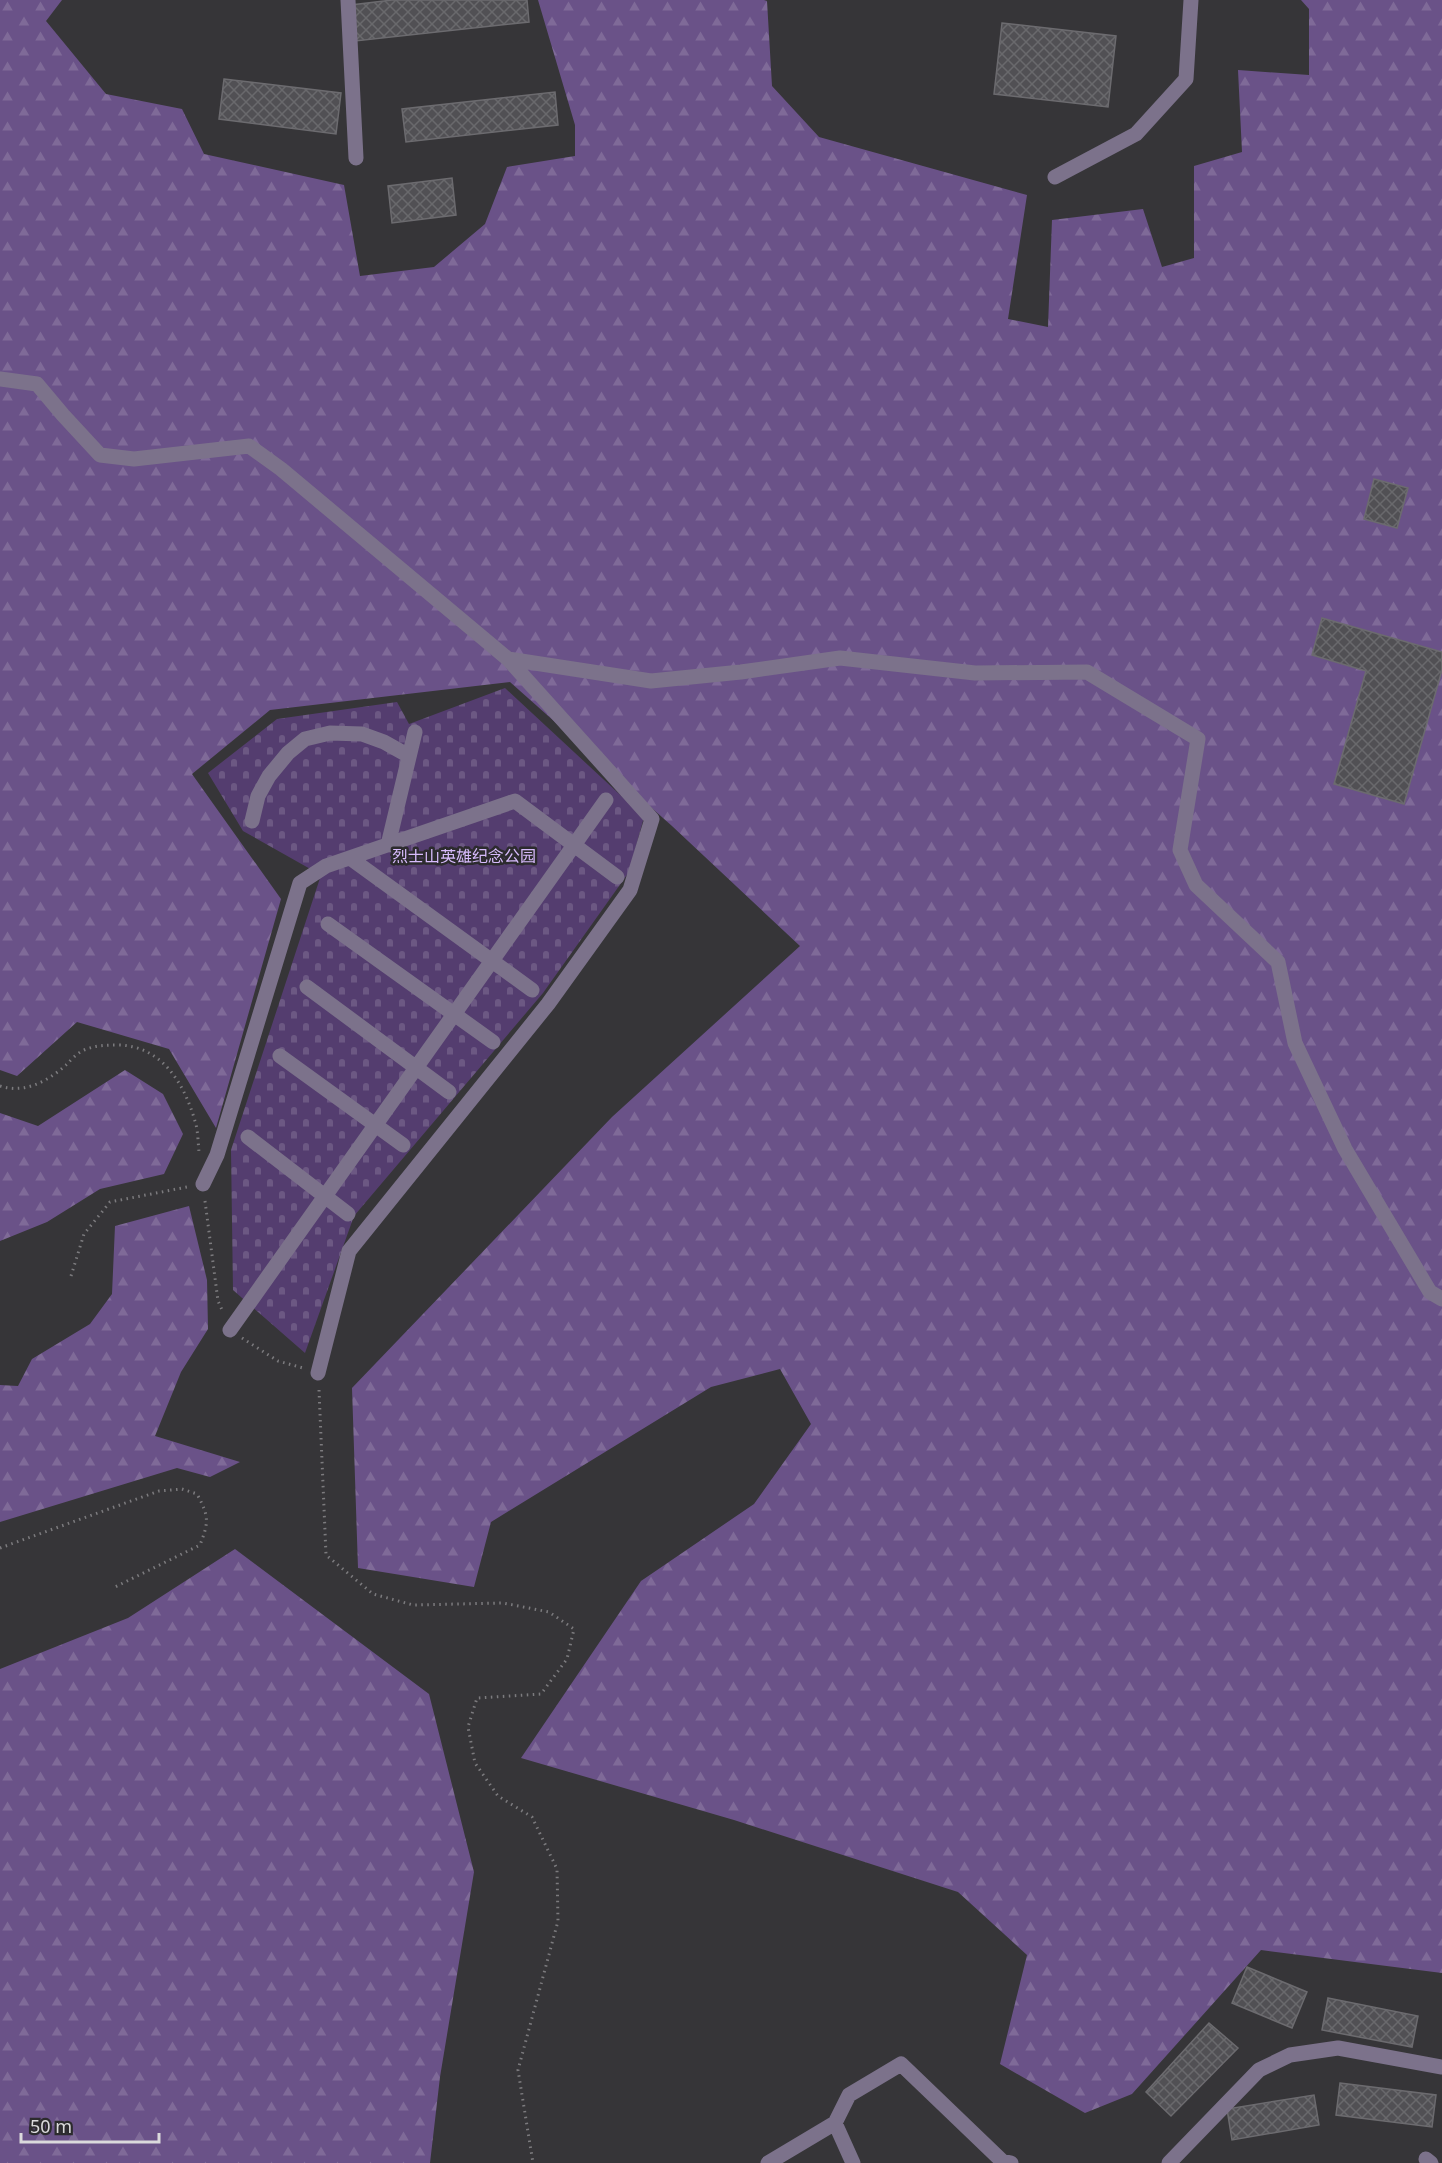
<svg xmlns="http://www.w3.org/2000/svg" width="1442" height="2163" viewBox="0 0 1442 2163" font-family="'Noto Sans','Noto Sans SC',sans-serif">
	<style>
		.forest { fill: url(#forest-firs) }
		.cemetery { fill: url(#cemetery-stones) }
		.building { fill: url(#building-cross-hatch); stroke: #6c6b6f; stroke-width: 1.5 }
		.lines { fill: none; stroke-linecap: round; stroke-linejoin: round }
		.path { stroke: #7c7b7e; stroke-width: 3; stroke-dasharray: 1.5 4.5; stroke-linecap: butt }
		.minor { stroke: #7c728b; stroke-width: 15 }
		.labels { text-anchor: middle; dominant-baseline: central; stroke-width: 5; stroke-linejoin: round; paint-order: stroke }
		.park-label { font-size: 16px; fill: #d7bbfc; stroke: #2c2b2e }
	</style>
	<defs>
		<pattern id="forest-firs" width="22" height="20" patternUnits="userSpaceOnUse" patternTransform="scale(1.5)"><rect width="22" height="20" fill="#6a5288"/><path d="M5 1l3.5 6h-7zM16 11l3.5 6h-7z" fill="#7f6a98"/></pattern>
		<pattern id="cemetery-stones" width="16" height="16" patternUnits="userSpaceOnUse" patternTransform="scale(1.5)"><rect width="16" height="16" fill="#543d6f"/><path d="M2 7V4a2 2 0 0 1 4 0v3zM10 15v-3a2 2 0 0 1 4 0v3z" fill="#6c5883"/></pattern>
		<pattern id="building-cross-hatch" width="8" height="8" patternUnits="userSpaceOnUse" patternTransform="scale(1.5)"><rect width="8" height="8" fill="#515054"/><path d="M0 0l8 8M0 8l8-8" fill="none" stroke="#69696c"/></pattern>
	</defs>
	<rect width="100%" height="100%" fill="#363538"/>
	<path class="forest" d="M0,0H62L46,21L106,94L182,109L204,154L344,185L360,276L434,267L485,224L507,167L575,156V125L538,0H764L767,1L772,86L819,137L1027,195L1008,319L1048,327L1052,220L1143,209L1162,267L1194,258V166L1242,152L1238,70L1309,75V9L1301,0H1442V1973L1261,1950L1132,2094L1085,2113L1000,2064L1027,1955L958,1892L734,1820L521,1758L641,1581L754,1504L811,1424L780,1369L711,1387L491,1522L474,1587L358,1568L352,1388L612,1117L800,946L672,826L510,682L270,710L192,774L281,899L216,1128L169,1049L77,1022L17,1076L0,1070Z
		M125,1070L163,1094L183,1134L164,1174L100,1189L47,1222L0,1241V1113L38,1126Z
		M189,1206L207,1280L208,1329L181,1372L155,1436L240,1462L210,1477L177,1468L0,1522V1385L18,1386L32,1359L90,1324L112,1294L115,1226Z
		M235,1549L429,1694L474,1872L440,2077L430,2163H0V1669L128,1618Z"/>
	<path class="cemetery" d="M505,688L644,817L629,872L543,993L354,1216L305,1353L233,1290L231,1150L321,875L243,831L208,773L277,719L397,702L409,724Z"/>
	<path class="building" d="M392,0H527L529,22L355,41L351,5Z
		M1002,23L1116,36L1108,107L994,94Z
		M224,79L341,93L336,134L219,119Z
		M555,92L558,125L406,142L402,109Z
		M452,178L456,215L392,223L388,186Z
		M1374,479L1408,488L1397,528L1364,519Z
		M1322,618L1442,652V670L1404,804L1334,784L1366,671L1312,655Z
		M1247,1967L1307,1992L1292,2028L1232,2003Z
		M1328,1998L1418,2016L1412,2047L1322,2030Z
		M1209,2023L1238,2048L1171,2116L1146,2092Z
		M1340,2083L1436,2095L1432,2127L1336,2115Z
		M1314,2095L1319,2125L1232,2140L1227,2109Z"/>
	<g class="lines">
		<path class="path" d="M0,1086C25,1094 48,1081 66,1065C71,1060 77,1053 84,1050C96,1045 107,1045 120,1045C162,1047 184,1083 195,1121C198,1130 198,1142 199,1152
			M205,1201L218,1301L223,1312
			M71,1276L84,1234L110,1202L187,1187
			M242,1338L278,1361L303,1368
			M319,1390L326,1555L373,1594L413,1605L503,1603L549,1612L574,1629L567,1659L541,1694L477,1698L468,1727L475,1763L498,1796L532,1817L557,1869L558,1921L518,2070L533,2163
			M0,1548L159,1491L182,1489L197,1494C209,1516 209,1522 200,1545L113,1588"/>
		<path class="minor" d="M348,0L356,158
			M1055,177L1136,134L1186,79L1191,0
			M0,379L37,384L63,415L100,455L134,459L249,446L281,469L508,659L652,819L630,890L548,1004L349,1251L318,1373
			M508,659L651,681L741,672L840,658L975,673L1087,672L1198,739L1180,850L1196,885L1278,962L1295,1043L1345,1149L1430,1292L1442,1299
			M252,821L258,796L269,776L288,753L305,739L330,733L362,734L384,742L409,756
			M388,845L415,732
			M350,858L532,990
			M328,924L493,1042
			M307,987L449,1092
			M280,1056L403,1145
			M248,1137L348,1214
			M203,1184L217,1155L300,883L326,866L515,801L617,877
			M230,1330L606,800
			M1426,2159L1431,2163
			M768,2163L835,2123
			M853,2163L835,2123L849,2095L901,2064L1002,2161L1011,2163
			M1169,2163L1259,2070L1290,2055L1338,2048L1442,2067"/>
	</g>
	<g class="labels">
		<g class="park-label">
			<text x="464" y="856">烈士山英雄纪念公园</text>
		</g>
	</g>
	<path d="M21 2133v9h138v-9" fill="none" stroke="#dbdadc" stroke-width="3"/>
	<text x="30" y="2133" font-size="18" fill="#dbdadc" stroke="#2c2b2e" stroke-width="4.5" paint-order="stroke">50 m</text>
</svg>
